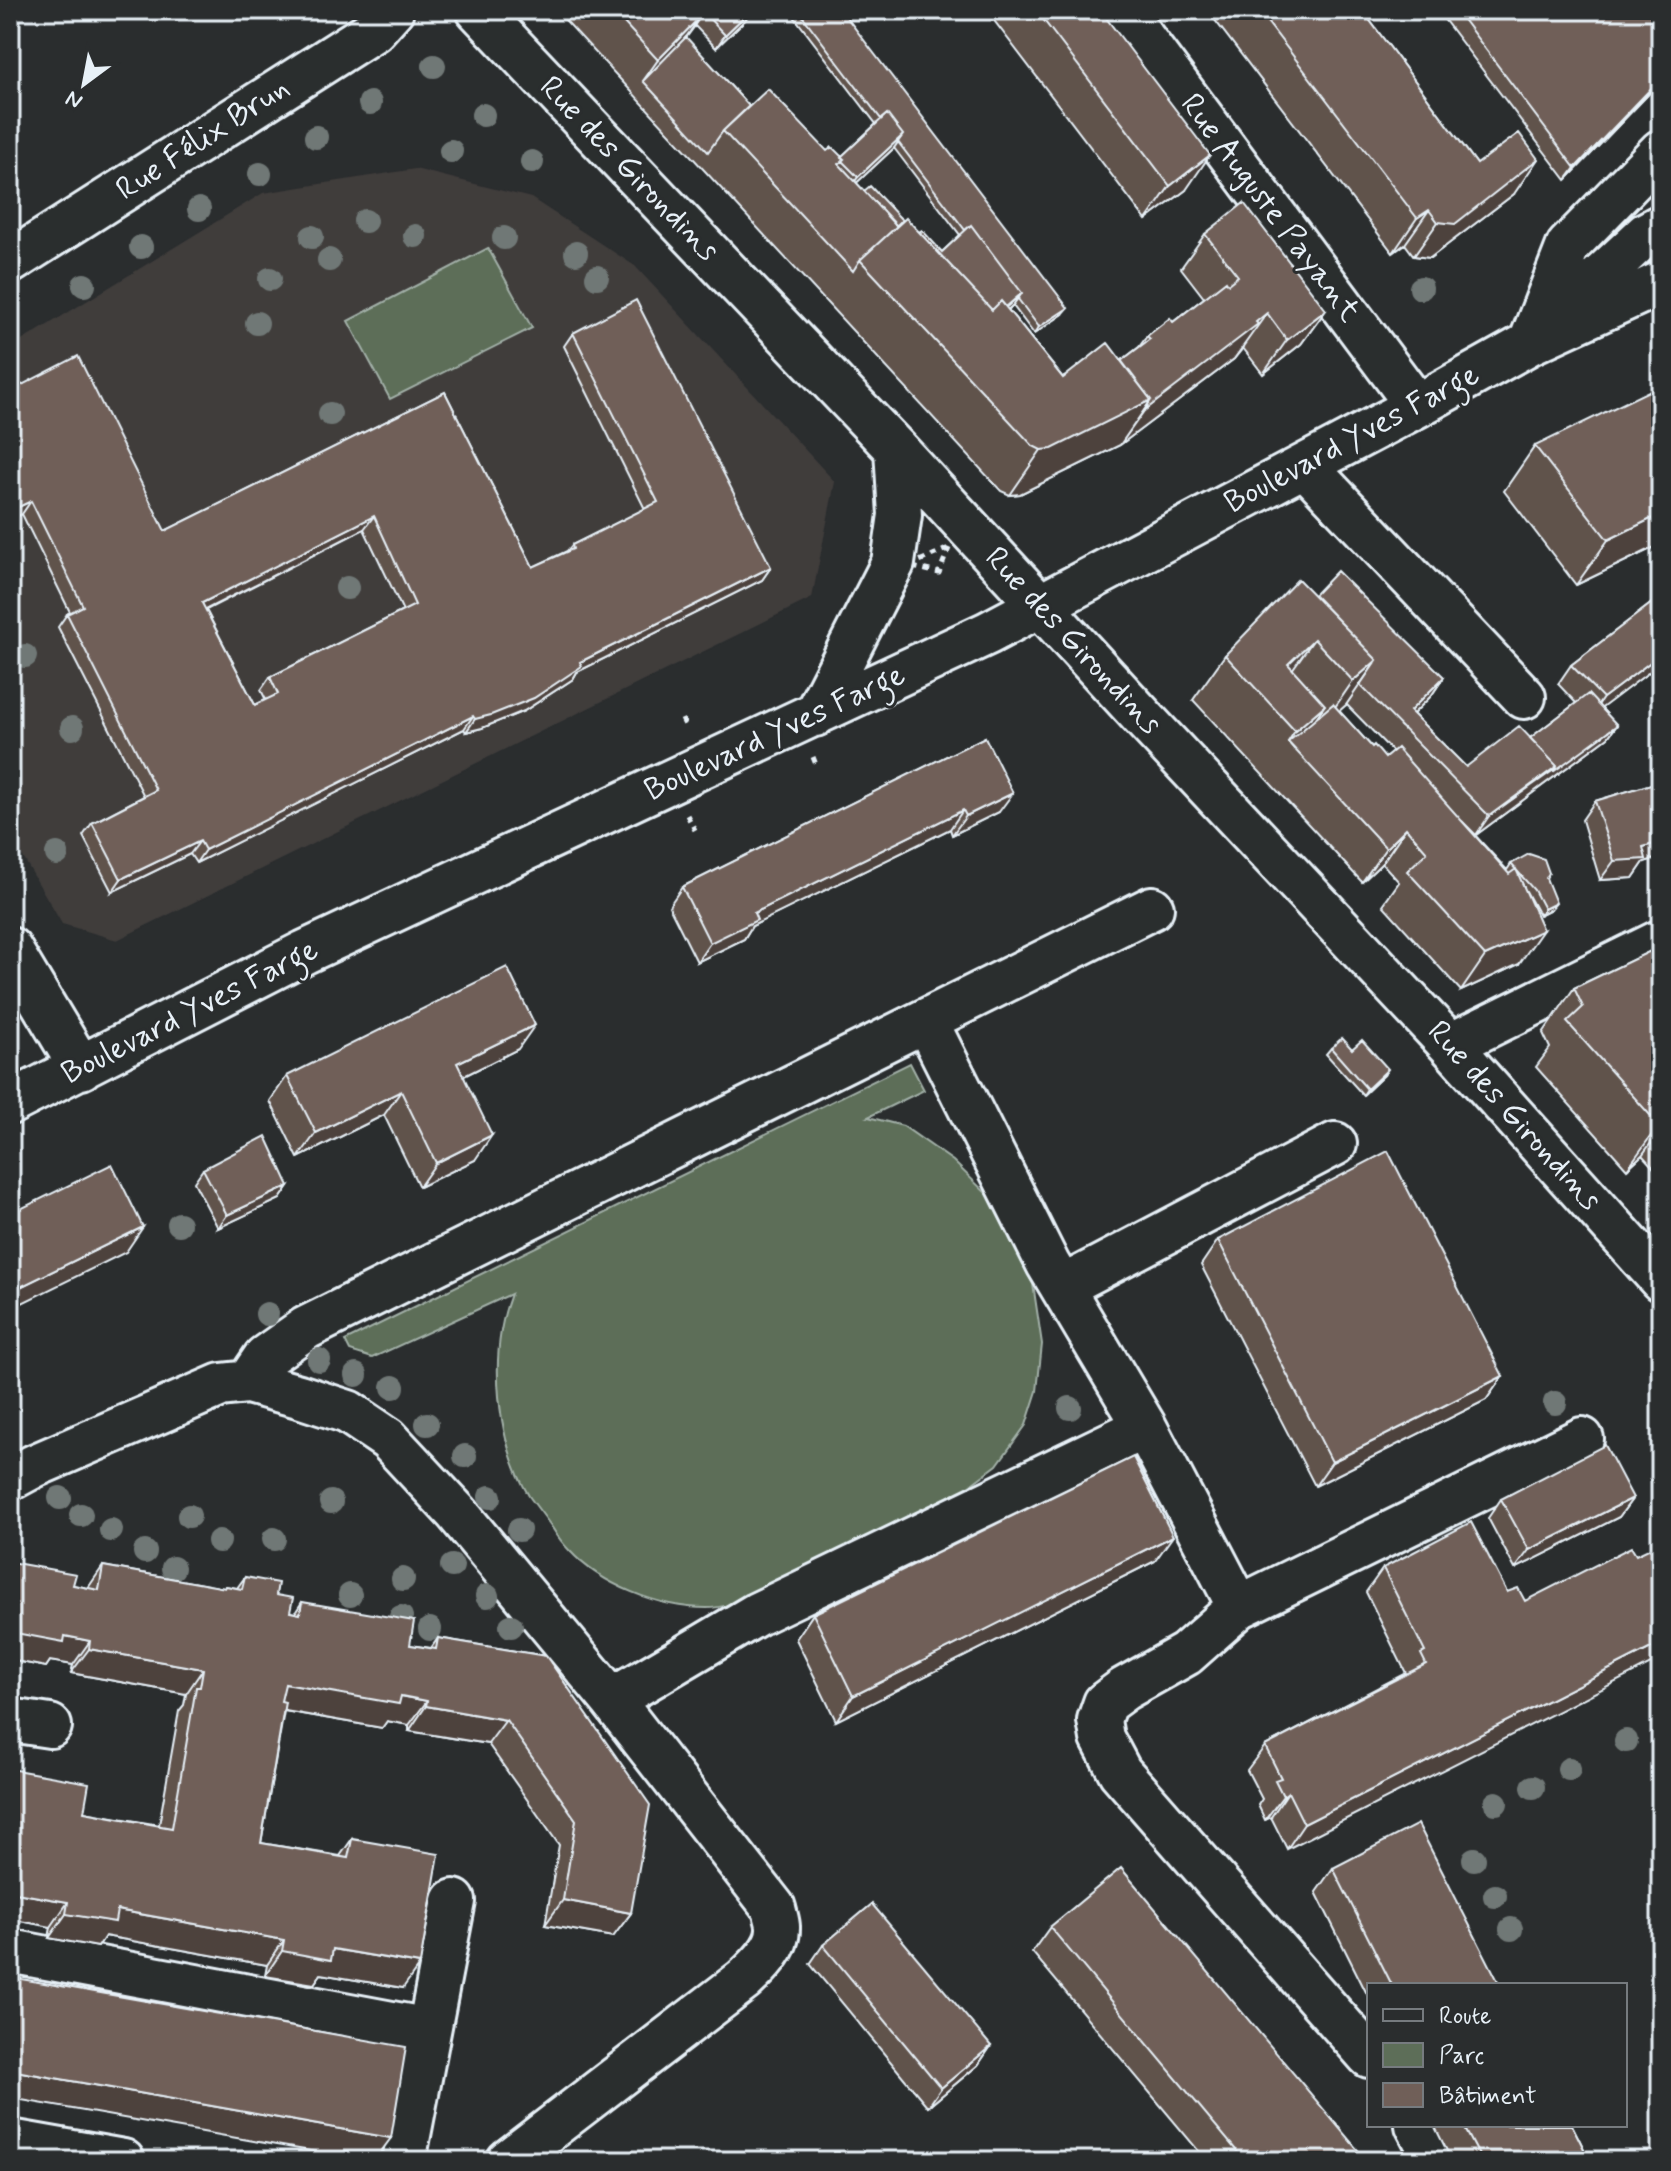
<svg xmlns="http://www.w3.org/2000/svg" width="1671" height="2171" viewBox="0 0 1671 2171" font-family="Mynerve,sans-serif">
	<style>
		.built { fill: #3f3c3b }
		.green { fill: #5d6e58; stroke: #a2b0a8; stroke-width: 2 }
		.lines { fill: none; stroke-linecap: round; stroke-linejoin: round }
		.minor-casing { stroke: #e8f1f8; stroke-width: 48 }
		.path { stroke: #e8f1f8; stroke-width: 5; stroke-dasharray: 6 6; stroke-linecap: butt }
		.minor { stroke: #2a2d2e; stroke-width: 42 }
		.tree { fill: #707876 }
		.wall { fill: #60524c; stroke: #e8f1f8; stroke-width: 2; fill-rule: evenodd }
		.shaded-wall { fill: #4e423e; stroke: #e8f1f8; stroke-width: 2 }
		.building { fill: #705f58; stroke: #e8f1f8; stroke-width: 2; fill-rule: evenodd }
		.labels { text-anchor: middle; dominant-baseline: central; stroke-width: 6; stroke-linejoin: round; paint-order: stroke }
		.street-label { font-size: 32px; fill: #e8f1f8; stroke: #2a2d2e }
	</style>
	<rect width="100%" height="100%" fill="#2a2d2e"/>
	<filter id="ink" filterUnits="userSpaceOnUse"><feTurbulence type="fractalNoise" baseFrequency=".0125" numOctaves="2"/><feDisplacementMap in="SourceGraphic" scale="16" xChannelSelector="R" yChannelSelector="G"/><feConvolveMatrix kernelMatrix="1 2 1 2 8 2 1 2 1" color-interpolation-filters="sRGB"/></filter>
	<g filter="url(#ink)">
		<path class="built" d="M415,169L531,198L635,266L835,482L812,598L117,940L62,924L10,835V348L263,193Z"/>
		<path class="green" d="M488,248L532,328L390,399L348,321Z
			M910,1063L924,1090L868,1117L903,1126L953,1161L988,1195L1033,1284L1042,1344L1037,1391L1026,1425L997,1465L969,1486L743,1602C732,1604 719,1608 707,1608C659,1608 601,1585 569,1550C562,1543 556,1534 551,1526C544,1516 536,1506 529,1496C496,1440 488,1354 511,1294L372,1358L350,1351L345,1341Z"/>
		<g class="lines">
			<defs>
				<path id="minor" d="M478,10L896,449L1147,722L1450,1045L1661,1280
					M1122,10L1417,406
					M10,262L374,30L392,10
					M1554,320L1646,234L1661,226
					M1530,343L1568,246L1661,151
					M1305,466L1524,697
					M815,715L893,563L900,515L896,449
					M10,949L81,1068
					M926,1021L1048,1264L1145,1427L1239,1607
					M1450,1045L1661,941
					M10,1103L305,952L988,633L1417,406L1530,343L1661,283
					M1062,1287L1335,1144
					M248,1382L265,1357L306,1328L1152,908
					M10,1479L34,1466L221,1385L248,1382L299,1396L348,1412L388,1439L457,1513L612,1700L774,1908C775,1914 778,1921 778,1927C779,1948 758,1967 744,1980L508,2161
					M612,1700L757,1614L1145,1427
					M10,1720L50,1726
					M10,1951L429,2030
					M1369,2056L1120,1772L1102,1738L1099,1720L1105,1703L1124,1689L1186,1654L1239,1607L1582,1439
					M1417,2125L1436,2161
					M10,2141L123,2161
					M404,2161L454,1901"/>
			</defs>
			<use href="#minor" class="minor-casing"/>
			<path class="path" d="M949,548L939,573L908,566Z
				M682,719L687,729
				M813,757L817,767
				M687,815L695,830"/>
			<use href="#minor" class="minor"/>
		</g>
		<g class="tree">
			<circle cx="434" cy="66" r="12"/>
			<circle cx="370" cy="103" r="12"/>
			<circle cx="483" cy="115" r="12"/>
			<circle cx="316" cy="137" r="12"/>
			<circle cx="451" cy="151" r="12"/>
			<circle cx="532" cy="162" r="12"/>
			<circle cx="260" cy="174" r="12"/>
			<circle cx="199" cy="209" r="12"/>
			<circle cx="365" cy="221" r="12"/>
			<circle cx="415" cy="236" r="12"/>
			<circle cx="312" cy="237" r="12"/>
			<circle cx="504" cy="238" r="12"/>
			<circle cx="141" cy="247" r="12"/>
			<circle cx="576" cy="253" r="12"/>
			<circle cx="329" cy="260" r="12"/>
			<circle cx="597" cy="277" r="12"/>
			<circle cx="270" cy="279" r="12"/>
			<circle cx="84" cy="285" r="12"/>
			<circle cx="1421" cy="288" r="12"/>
			<circle cx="257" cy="323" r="12"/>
			<circle cx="330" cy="414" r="12"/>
			<circle cx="347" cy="588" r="12"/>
			<circle cx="25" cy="656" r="12"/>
			<circle cx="72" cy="728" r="12"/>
			<circle cx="57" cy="854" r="12"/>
			<circle cx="179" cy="1224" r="12"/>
			<circle cx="267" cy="1314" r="12"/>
			<circle cx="319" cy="1360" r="12"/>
			<circle cx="356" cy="1375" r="12"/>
			<circle cx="393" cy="1387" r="12"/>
			<circle cx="1555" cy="1403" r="12"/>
			<circle cx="1070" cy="1408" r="12"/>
			<circle cx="427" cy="1424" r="12"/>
			<circle cx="465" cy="1456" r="12"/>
			<circle cx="490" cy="1497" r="12"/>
			<circle cx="60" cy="1498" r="12"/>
			<circle cx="331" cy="1502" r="12"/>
			<circle cx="81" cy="1515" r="12"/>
			<circle cx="189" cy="1516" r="12"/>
			<circle cx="111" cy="1530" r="12"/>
			<circle cx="519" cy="1530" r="12"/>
			<circle cx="274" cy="1539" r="12"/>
			<circle cx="219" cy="1541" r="12"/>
			<circle cx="145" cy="1552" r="12"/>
			<circle cx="452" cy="1566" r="12"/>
			<circle cx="173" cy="1568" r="12"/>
			<circle cx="403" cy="1579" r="12"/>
			<circle cx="350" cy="1595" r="12"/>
			<circle cx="487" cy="1596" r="12"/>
			<circle cx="401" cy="1617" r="12"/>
			<circle cx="511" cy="1626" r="12"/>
			<circle cx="430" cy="1629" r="12"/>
			<circle cx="1626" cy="1741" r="12"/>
			<circle cx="1569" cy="1769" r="12"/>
			<circle cx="1533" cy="1787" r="12"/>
			<circle cx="1496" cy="1803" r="12"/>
			<circle cx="1474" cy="1859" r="12"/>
			<circle cx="1495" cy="1896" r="12"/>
			<circle cx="1511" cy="1929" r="12"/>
		</g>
		<path class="wall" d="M556,10H752L745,20L716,48L695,26L686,38L749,106L827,151L841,157L876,124L789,10H841L1063,314L1034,334L1013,306L1008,310L1063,378L1121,361L1139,347L1147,336L1173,322L1204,298L1181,268L1205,234L1326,310L1301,344L1263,374L1243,348L1234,359L1120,445L1020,494L1010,495L1001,491ZM894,148L960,235L942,252L919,232L864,191L856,183Z
			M986,10H1100L1186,190L1146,220Z
			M1209,10H1362L1477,164L1514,194L1430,258L1414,256L1405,244L1393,253L1208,11Z
			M1437,10H1655L1661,18V81L1566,180Z
			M573,333L771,567L762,580L577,672L573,679L524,711L482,728L466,732L464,729L196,863L190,854L112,892L83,836L92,823L144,796L58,627L67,614L70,612L22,514L10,520V391L165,531L445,392L533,567L567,551L572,545L645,509L564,346ZM364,529L403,611L270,677L261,690L266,700L255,705L206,610Z
			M1535,446L1661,544L1576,585L1504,491Z
			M1314,595L1444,677L1431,696L1413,714L1466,767L1530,738L1576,703L1558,684L1571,665L1661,596V663L1601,708L1617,725L1608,737L1476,835L1462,821L1507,870L1511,864L1546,878L1551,909L1539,915L1527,893L1519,964L1461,991L1383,905L1399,882L1382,863L1362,882L1193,700L1225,655ZM1346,704L1393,752L1385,758L1372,747L1339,711Z
			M985,737L999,812L952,835L950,829L752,926L744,939L697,962L669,906L682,887Z
			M1661,781V857L1644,862L1633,878L1600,880L1582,820L1595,801Z
			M1661,946V1176L1642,1155L1627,1169L1536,1067L1550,1048L1543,1033L1574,988Z
			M1331,1048L1384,1075L1363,1095L1326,1054Z
			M518,1049L464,1076L475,1160L419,1187L384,1115L298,1158L270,1101L287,1076Z
			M203,1169L289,1186L280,1199L218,1228L194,1182Z
			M1218,1240L1503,1376L1486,1400L1315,1486L1201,1265Z
			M1633,1498L1619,1517L1515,1569L1488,1518L1501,1499Z
			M1155,1561L836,1721L796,1639L813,1614Z
			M10,1562L73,1585L88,1588L103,1566L224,1588L226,1586L237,1588L245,1577L276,1595L290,1612L295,1613L302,1602L410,1645L431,1648L438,1638L546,1656L631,1913L613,1937L545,1925L559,1845L488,1744L409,1731V1725L387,1721L382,1728L284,1711L261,1843L340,1856L352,1839L403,1988L321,1974L314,1984L265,1976L267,1965L105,1936L98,1947L49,1938L51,1927L10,1919V1769L84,1812L159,1825L179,1711L184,1705L186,1694L71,1673L73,1665L50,1661L46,1667L10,1660Z
			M1383,1568L1507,1592L1287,1849L1271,1817L1265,1820L1258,1805L1262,1799L1247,1770L1265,1746L1406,1673L1366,1592Z
			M1333,1868L1500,1985H1369V1998L1316,1892Z
			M1050,1927L1367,2161H1207L1032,1952Z
			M823,1945L991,2046L978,2065L928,2107L810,1964Z
			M1434,2125H1572L1590,2161H1452Z"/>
		<path class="shaded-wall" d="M751,10L745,20L716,48L725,35Z
			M701,16L677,50L643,81L658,60Z
			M1661,78V81L1566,180L1575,168Z
			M903,135L894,148L849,190L858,177Z
			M1210,155L1186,190L1146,220L1170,186Z
			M1538,159L1514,194L1430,258L1414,256L1438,222Z
			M1429,210L1405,244L1393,253L1417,218Z
			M1022,293L1013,305L982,334L991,321Z
			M1068,308L1063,314L1034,334L1039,327Z
			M1326,310L1301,344L1263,374L1287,340Z
			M1267,313L1234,359L1120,445L1144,411Z
			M1151,400L1120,445L1020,494L1010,495L1041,450Z
			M31,501L22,514L10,520V511Z
			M1661,514V544L1576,585L1608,540Z
			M374,516L364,529L193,616L202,603Z
			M771,567L762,580L577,672L573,679L524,711L482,728L466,732L475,719L580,662Z
			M1314,639L1282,684L1288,664Z
			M1661,654V663L1590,717L1603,698Z
			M1377,660L1346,705L1322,726L1353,681Z
			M1444,677L1431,696L1400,727L1410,711Z
			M1325,705L1294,749L1288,742L1295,731Z
			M473,716L464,729L196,863L205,850Z
			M1617,725L1608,737L1476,835L1489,816Z
			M1013,793L999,812L952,835L966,816Z
			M963,810L950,829L752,926L744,939L697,962L710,943L754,913Z
			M1406,828L1382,863L1362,882L1386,848Z
			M200,841L190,854L112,892L121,879Z
			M1661,842V857L1644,862L1633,878L1600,880L1614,861L1643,847Z
			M1556,903L1551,909L1539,915L1544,909Z
			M1543,930L1519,964L1461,991L1485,956Z
			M535,1025L518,1049L440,1088L457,1063Z
			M1388,1069L1384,1075L1363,1095L1367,1089Z
			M401,1091L384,1115L298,1158L316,1133Z
			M1661,1122V1139L1651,1143L1642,1155L1627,1169Z
			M492,1135L475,1160L419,1187L436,1163Z
			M289,1186L280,1199L218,1228L227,1215Z
			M143,1227L126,1252L10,1309V1292Z
			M1503,1376L1486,1400L1315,1486L1332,1462Z
			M1633,1498L1619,1517L1515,1569L1529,1550Z
			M1173,1536L1155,1561L836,1721L853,1696Z
			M10,1632L65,1636L90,1641L73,1665L50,1661L46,1667L10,1660Z
			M1661,1643V1659L1287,1849L1304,1824Z
			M89,1649L203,1669L186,1694L71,1673Z
			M285,1684L401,1696L427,1701L409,1725L387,1721L382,1728L268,1708Z
			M426,1706L506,1720L488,1744L409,1731Z
			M1288,1792L1271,1817L1265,1820L1283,1796Z
			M10,1892L68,1902L51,1927L10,1919Z
			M563,1900L631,1913L613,1937L545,1925Z
			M117,1910L284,1940L267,1965L105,1936L98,1947L49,1938L66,1914Z
			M333,1949L420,1964L403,1988L321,1974L314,1984L265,1976L282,1951Z
			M991,2046L978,2065L928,2107L941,2088Z
			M10,2070L391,2138L374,2161H367L10,2098Z"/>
		<path class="building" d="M612,10H696L701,16L658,60Z
			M701,10H751L725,35Z
			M798,10H841L1068,308L1039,327L1018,299L1022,293L971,225L965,230L898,142L903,135L887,114L881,119Z
			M1036,10H1100L1210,155L1170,186Z
			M1258,10H1362L1477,164L1519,133L1538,159L1455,224L1438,222L1429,210L1417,218Z
			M1456,10H1655L1661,18V78L1575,168Z
			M686,37L749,106L723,131L708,152L643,81Z
			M768,89L827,151L832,147L844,159L839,164L897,226L860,260L853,271L723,131Z
			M887,114L903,135L858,177L842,161L844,159L841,157Z
			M870,186L902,220L896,226L864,191Z
			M1244,203L1326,310L1287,340L1267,313L1256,322L1258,324L1144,411L1151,400L1121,361L1150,339L1147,336L1170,318L1173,322L1226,281L1228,284L1238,276L1205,234Z
			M906,218L992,310L1001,301L1063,378L1108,343L1151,400L1052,449L1041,450L1033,446L860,260Z
			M971,225L1022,293L1006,307L1001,301L992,310L919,232L922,230L942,252Z
			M636,300L771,567L580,662L582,666L534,698L491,715L475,719L473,716L205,850L200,841L121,879L92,823L156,790L67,614L83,606L31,501L10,511V391L78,356L165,531L445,392L533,567L573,549L572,545L658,502L573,333ZM374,516L415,605L270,677L278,694L255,705L202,603Z
			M1661,385V514L1608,540L1535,446Z
			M1337,571L1444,677L1410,711L1466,767L1519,726L1557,766L1489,816L1360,685L1377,660L1314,595Z
			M1298,579L1377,660L1353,681L1314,639L1288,664L1325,705L1295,731L1225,655Z
			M1661,596V654L1603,698L1571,665Z
			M1588,694L1617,725L1553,772L1557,766L1530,738Z
			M1333,704L1372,747L1374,745L1385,758L1397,748L1509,874L1516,869L1543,930L1485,956L1407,871L1427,852L1406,828L1386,848L1288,742Z
			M985,737L1013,793L966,816L963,810L754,913L757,920L710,943L682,887Z
			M1661,781V842L1643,847L1646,859L1614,861L1595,801Z
			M1529,854L1544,859L1549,873L1546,878L1556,903L1544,909L1534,890L1511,864Z
			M1661,946V1122L1658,1124L1567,1022L1583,1007L1574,988Z
			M507,967L535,1025L457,1063L492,1135L436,1163L401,1091L316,1133L287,1076Z
			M1342,1038L1352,1049L1362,1040L1388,1069L1367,1089L1331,1048Z
			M1661,1134V1154L1651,1143Z
			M266,1136L289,1186L227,1215L203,1169Z
			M1388,1151L1503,1376L1332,1462L1218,1240Z
			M112,1164L143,1227L10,1292V1214Z
			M1605,1445L1633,1498L1529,1550L1501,1499Z
			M1133,1457L1173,1536L853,1696L813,1614Z
			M1471,1522L1507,1592L1518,1588L1525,1601L1631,1547L1636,1555L1661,1543V1643L1304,1824L1288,1792L1283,1796L1275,1780L1281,1778L1265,1746L1426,1664L1421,1654L1425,1652L1383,1568Z
			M10,1562L76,1574L73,1585L99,1590L103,1566L225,1588L226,1586L242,1589L245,1577L278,1583L276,1595L293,1598L290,1612L300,1614L302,1602L414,1621L410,1645L436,1649L438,1638L546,1656L650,1805L631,1913L563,1900L576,1820L506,1720L426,1706L427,1701L401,1696L399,1704L285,1684L281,1701L285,1702L261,1843L348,1858L352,1839L439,1854L420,1964L333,1949L331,1960L282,1951L284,1940L117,1910L115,1922L66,1914L68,1902L10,1892V1769L89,1783L84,1812L172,1828L196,1687H200L203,1669L89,1649L90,1641L65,1636L64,1642L10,1632Z
			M1418,1824L1500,1985H1392L1333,1868Z
			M1121,1868L1367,2161H1245L1050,1927Z
			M872,1904L991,2046L941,2088L823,1945Z
			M10,1977L406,2047L391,2138L10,2070Z
			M1463,2125H1572L1590,2161H1482Z"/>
	</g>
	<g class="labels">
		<g class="street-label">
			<text transform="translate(203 139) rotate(-33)">Rue Félix Brun</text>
			<text transform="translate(629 169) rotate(46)">Rue des Girondins</text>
			<text transform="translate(1270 208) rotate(53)">Rue Auguste Payant</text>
			<text transform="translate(1352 439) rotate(-28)">Boulevard Yves Farge</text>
			<text transform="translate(1073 641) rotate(47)">Rue des Girondins</text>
			<text transform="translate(775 733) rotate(-25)">Boulevard Yves Farge</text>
			<text transform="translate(190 1012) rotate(-27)">Boulevard Yves Farge</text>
			<text transform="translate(1514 1116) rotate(48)">Rue des Girondins</text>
		</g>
	</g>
	<rect width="1671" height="2171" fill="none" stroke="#2a2d2e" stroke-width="40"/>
	<rect x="20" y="20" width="1631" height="2131" fill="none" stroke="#e8f1f8" stroke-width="3" filter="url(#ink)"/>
	<rect x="1367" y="1983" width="260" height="144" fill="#2a2d2e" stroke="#767b7f" stroke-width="2"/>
	<rect x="1383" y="2009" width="40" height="12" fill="#2a2d2e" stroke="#767b7f" stroke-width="2"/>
	<text x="1439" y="2023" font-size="24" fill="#e8f1f8">Route</text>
	<rect x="1383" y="2043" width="40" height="24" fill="#5d6e58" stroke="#767b7f" stroke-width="2"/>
	<text x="1439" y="2063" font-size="24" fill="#e8f1f8">Parc</text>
	<rect x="1383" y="2083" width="40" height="24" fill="#705f58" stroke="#767b7f" stroke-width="2"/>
	<text x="1439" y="2103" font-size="24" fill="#e8f1f8">Bâtiment</text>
	<g transform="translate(84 84) rotate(212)" stroke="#2a2d2e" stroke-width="6" paint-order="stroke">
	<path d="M0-6L14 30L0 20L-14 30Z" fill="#e8f1f8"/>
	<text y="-12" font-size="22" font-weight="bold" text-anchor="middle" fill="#e8f1f8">N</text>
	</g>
</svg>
